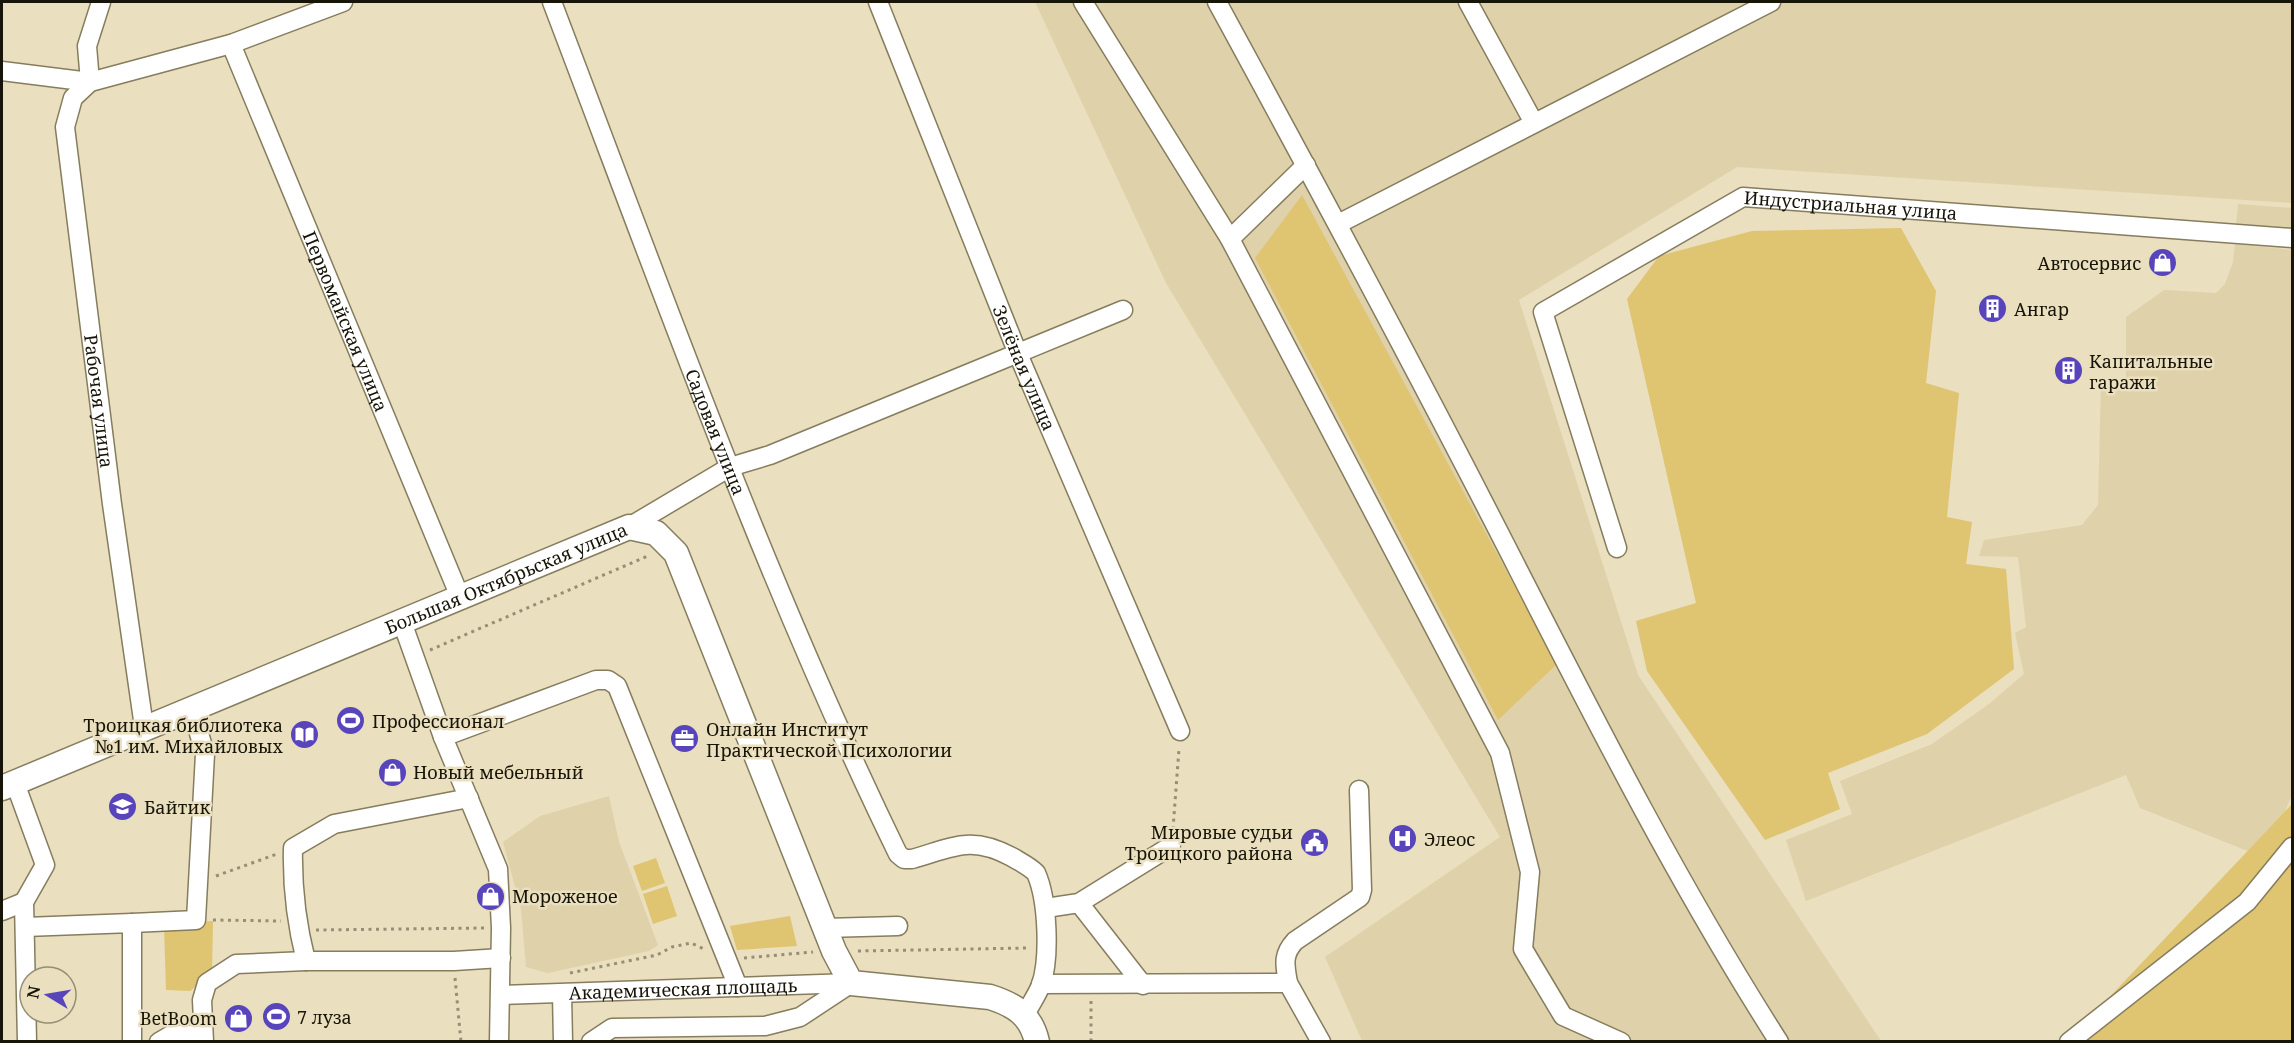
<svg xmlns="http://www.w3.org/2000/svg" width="2294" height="1043" viewBox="0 0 2294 1043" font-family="'Noto Serif',serif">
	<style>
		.built { fill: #dfd2aa }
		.green { fill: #dfc472 }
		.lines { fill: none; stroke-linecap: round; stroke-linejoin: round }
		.minor-casing { stroke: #867c5e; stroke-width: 21 }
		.major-casing { stroke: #867c5e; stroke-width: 27 }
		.path { stroke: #968e76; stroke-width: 3; stroke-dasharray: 3 4.5; stroke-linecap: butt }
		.minor { stroke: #fff; stroke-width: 18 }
		.major { stroke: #fff; stroke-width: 24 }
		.labels { text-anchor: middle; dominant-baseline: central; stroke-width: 5; stroke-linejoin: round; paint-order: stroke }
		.street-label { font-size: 18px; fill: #171408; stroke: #eadfbe }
		.poi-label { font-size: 18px; fill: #171408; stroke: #eadfbe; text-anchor: start }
	</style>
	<rect width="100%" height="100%" fill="#eadfbe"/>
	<path class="built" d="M1035,2H2292V203L1737,167L1519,300L1638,675L1881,1041H1362L1325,957L1500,837L1166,283Z
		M2238,204L2292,208V228L2236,225Z
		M2235,244L2292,250V795L2265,858L2140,808L2126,775L1806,901L1786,840L1852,814L1840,781L1932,744L1989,704L2024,674L2015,633L2026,627L2018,557L1979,556L1984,540L2082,525L2098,505L2101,384L2126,381V317L2164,290L2216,293L2225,284L2233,262Z
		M609,796L619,842L658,945L649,951L548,973L526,967L521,909L503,842L540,816Z"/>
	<path class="green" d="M1302,195L1557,664L1498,720L1255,258Z
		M1901,228L1936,291L1926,383L1959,393L1947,517L1972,522L1966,564L2006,569L2014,669L1927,734L1828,773L1840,809L1765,840L1647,671L1636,621L1696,603L1627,299L1659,256L1752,231Z
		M2292,804V1041H2068Z
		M656,858L665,883L642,891L633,866Z
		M667,886L677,916L653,924L643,894Z
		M790,916L797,946L737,950L730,926Z
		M213,921L212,974L190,991L166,990L164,925Z"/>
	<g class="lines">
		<defs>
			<g id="minor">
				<path id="s1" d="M101,2L87,46L90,82L73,98L65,127L112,504L144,727"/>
				<path id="s2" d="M552,2C661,288 764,579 898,854L904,859H912C954,847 971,835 1012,857C1020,862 1029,866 1036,873C1048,900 1050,958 1041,985C1037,995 1030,1005 1025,1015"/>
				<path id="s3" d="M878,2L1018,354L1180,731"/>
				<path d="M1083,2L1230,239L1500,753L1530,872L1523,949L1563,1016L1621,1042"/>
				<path d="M1217,2C1308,169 1398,336 1485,505C1578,686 1669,870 1779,1042"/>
				<path d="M1468,2L1534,123"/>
				<path id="s4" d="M231,44L460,597"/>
				<path d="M2,71L90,82L231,44L343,2"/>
				<path d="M1338,224L1771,2"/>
				<path d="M1230,239L1306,165"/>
				<path d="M629,527L730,467L770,455L1123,310"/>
				<path id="s5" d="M1617,548L1543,312L1743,197L2292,238"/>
				<path d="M402,622L443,737L498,869L501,928L499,1042"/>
				<path d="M443,737L596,680H608L617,686L738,987"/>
				<path d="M15,783L45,865L24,902L27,1042"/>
				<path d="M469,798L334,824L293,848C292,888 296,922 306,961H454L501,958"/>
				<path d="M1079,903L1143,985"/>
				<path d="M1046,908L1079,903L1171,846"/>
				<path d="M2,911L24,902"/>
				<path d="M132,923L196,920L205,754L192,709"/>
				<path d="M25,927L132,923V1042"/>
				<path d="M825,928L898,926"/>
				<path d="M1288,983L1321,1042"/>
				<path d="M1041,984L1288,983C1285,965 1282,955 1295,941L1360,897L1362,890L1359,790"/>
				<path d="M562,994L563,1042"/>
				<path id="s6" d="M501,995L851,983"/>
				<path d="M159,1042L171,1035H203"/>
				<path d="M204,1042L202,1000L207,983L236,964L306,961"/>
				<path d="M591,1042L612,1028L765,1026L800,1017L850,984"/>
				<path d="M2069,1042L2247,902L2292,847"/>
			</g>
			<g id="major">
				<path id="s7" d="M2,788L629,527L656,533L676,553L834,951L851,983L990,997C1015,1005 1031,1015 1037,1042"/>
			</g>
		</defs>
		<use href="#minor" class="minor-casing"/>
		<use href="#major" class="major-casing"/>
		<path class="path" d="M430,650L650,555
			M1173,829L1179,749
			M216,876L277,854
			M213,920L281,921
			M316,930L484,928
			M858,951L1028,948
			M744,958L813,952
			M570,973L657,955L672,947L691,943L704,949
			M455,978L461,1042
			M1091,1001V1042"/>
		<use href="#minor" class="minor"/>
		<use href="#major" class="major"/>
	</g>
	<defs>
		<symbol id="shop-disc" viewBox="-11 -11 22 22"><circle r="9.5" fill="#5845bc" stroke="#eadfbe"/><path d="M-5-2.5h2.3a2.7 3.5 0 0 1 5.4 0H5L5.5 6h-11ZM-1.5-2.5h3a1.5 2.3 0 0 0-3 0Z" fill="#fff"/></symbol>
		<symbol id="building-disc" viewBox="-11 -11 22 22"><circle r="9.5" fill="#5845bc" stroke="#eadfbe"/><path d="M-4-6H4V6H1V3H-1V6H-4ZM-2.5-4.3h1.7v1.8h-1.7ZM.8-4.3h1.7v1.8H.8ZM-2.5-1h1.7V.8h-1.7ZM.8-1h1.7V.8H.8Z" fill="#fff"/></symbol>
		<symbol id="stadium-disc" viewBox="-11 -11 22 22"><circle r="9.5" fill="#5845bc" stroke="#eadfbe"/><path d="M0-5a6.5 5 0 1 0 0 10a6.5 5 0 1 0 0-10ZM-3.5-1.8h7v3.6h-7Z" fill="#fff"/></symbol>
		<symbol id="library-disc" viewBox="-11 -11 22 22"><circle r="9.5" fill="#5845bc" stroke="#eadfbe"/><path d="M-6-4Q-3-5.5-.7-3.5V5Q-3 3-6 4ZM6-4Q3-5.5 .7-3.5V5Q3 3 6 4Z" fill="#fff"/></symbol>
		<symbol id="office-disc" viewBox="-11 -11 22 22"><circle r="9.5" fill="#5845bc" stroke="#eadfbe"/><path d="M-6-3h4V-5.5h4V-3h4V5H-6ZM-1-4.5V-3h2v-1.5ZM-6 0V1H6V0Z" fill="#fff"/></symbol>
		<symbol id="school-disc" viewBox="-11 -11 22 22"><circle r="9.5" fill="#5845bc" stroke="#eadfbe"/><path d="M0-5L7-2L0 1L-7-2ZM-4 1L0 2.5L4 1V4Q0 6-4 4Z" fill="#fff"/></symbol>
		<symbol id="hospital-disc" viewBox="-11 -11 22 22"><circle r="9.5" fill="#5845bc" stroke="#eadfbe"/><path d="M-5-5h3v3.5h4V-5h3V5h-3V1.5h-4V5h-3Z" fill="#fff"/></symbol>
		<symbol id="civic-disc" viewBox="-11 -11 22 22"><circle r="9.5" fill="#5845bc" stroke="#eadfbe"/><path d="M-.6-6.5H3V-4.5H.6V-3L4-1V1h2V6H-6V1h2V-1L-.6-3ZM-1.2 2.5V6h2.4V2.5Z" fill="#fff"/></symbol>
	</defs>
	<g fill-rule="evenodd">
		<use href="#shop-disc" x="2146" y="246" width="33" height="33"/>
		<use href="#building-disc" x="1976" y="292" width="33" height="33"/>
		<use href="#building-disc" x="2052" y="354" width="33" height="33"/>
		<use href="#stadium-disc" x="334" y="704" width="33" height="33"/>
		<use href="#library-disc" x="288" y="718" width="33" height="33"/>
		<use href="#office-disc" x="668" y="722" width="33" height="33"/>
		<use href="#shop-disc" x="376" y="756" width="33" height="33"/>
		<use href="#school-disc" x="106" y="790" width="33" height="33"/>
		<use href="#hospital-disc" x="1386" y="822" width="33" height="33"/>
		<use href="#civic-disc" x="1298" y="826" width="33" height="33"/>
		<use href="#shop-disc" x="474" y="880" width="33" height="33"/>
		<use href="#stadium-disc" x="260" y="1000" width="33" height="33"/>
		<use href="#shop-disc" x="222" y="1002" width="33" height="33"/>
	</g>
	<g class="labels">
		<g class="street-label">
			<text stroke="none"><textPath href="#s5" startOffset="586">Индустриальная улица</textPath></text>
			<text stroke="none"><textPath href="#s4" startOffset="300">Первомайская улица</textPath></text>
			<text stroke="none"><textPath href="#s3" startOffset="394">Зелёная улица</textPath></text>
			<text stroke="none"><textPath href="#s1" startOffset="412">Рабочая улица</textPath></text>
			<text stroke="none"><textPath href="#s2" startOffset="460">Садовая улица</textPath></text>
			<text stroke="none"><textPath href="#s7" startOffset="546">Большая Октябрьская улица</textPath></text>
			<text stroke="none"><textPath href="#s6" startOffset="182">Академическая площадь</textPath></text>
		</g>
		<g class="poi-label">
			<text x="2141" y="263" text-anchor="end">Автосервис</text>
			<text x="2014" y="309">Ангар</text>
			<text x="2089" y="361">Капитальные<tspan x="2089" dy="21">гаражи</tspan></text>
			<text x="372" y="721">Профессионал</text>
			<text x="283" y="725" text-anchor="end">Троицкая библиотека<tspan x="283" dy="21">№1 им. Михайловых</tspan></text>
			<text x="706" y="729">Онлайн Институт<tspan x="706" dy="21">Практической Психологии</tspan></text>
			<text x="413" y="772">Новый мебельный</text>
			<text x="144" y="807">Байтик</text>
			<text x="1293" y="832" text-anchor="end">Мировые судьи<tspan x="1293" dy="21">Троицкого района</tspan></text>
			<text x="1424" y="839">Элеос</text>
			<text x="512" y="896">Мороженое</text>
			<text x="297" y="1017">7 луза</text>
			<text x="217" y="1018" text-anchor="end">BetBoom</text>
		</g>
	</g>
	<rect width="2294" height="1043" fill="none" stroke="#171408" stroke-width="6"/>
	<g transform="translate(48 995) rotate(281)"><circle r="28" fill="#eadfbe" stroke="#968e75" stroke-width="1.5"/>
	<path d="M0-4.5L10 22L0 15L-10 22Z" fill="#5845bc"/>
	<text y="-9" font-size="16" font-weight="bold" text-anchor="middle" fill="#171408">N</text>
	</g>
</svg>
